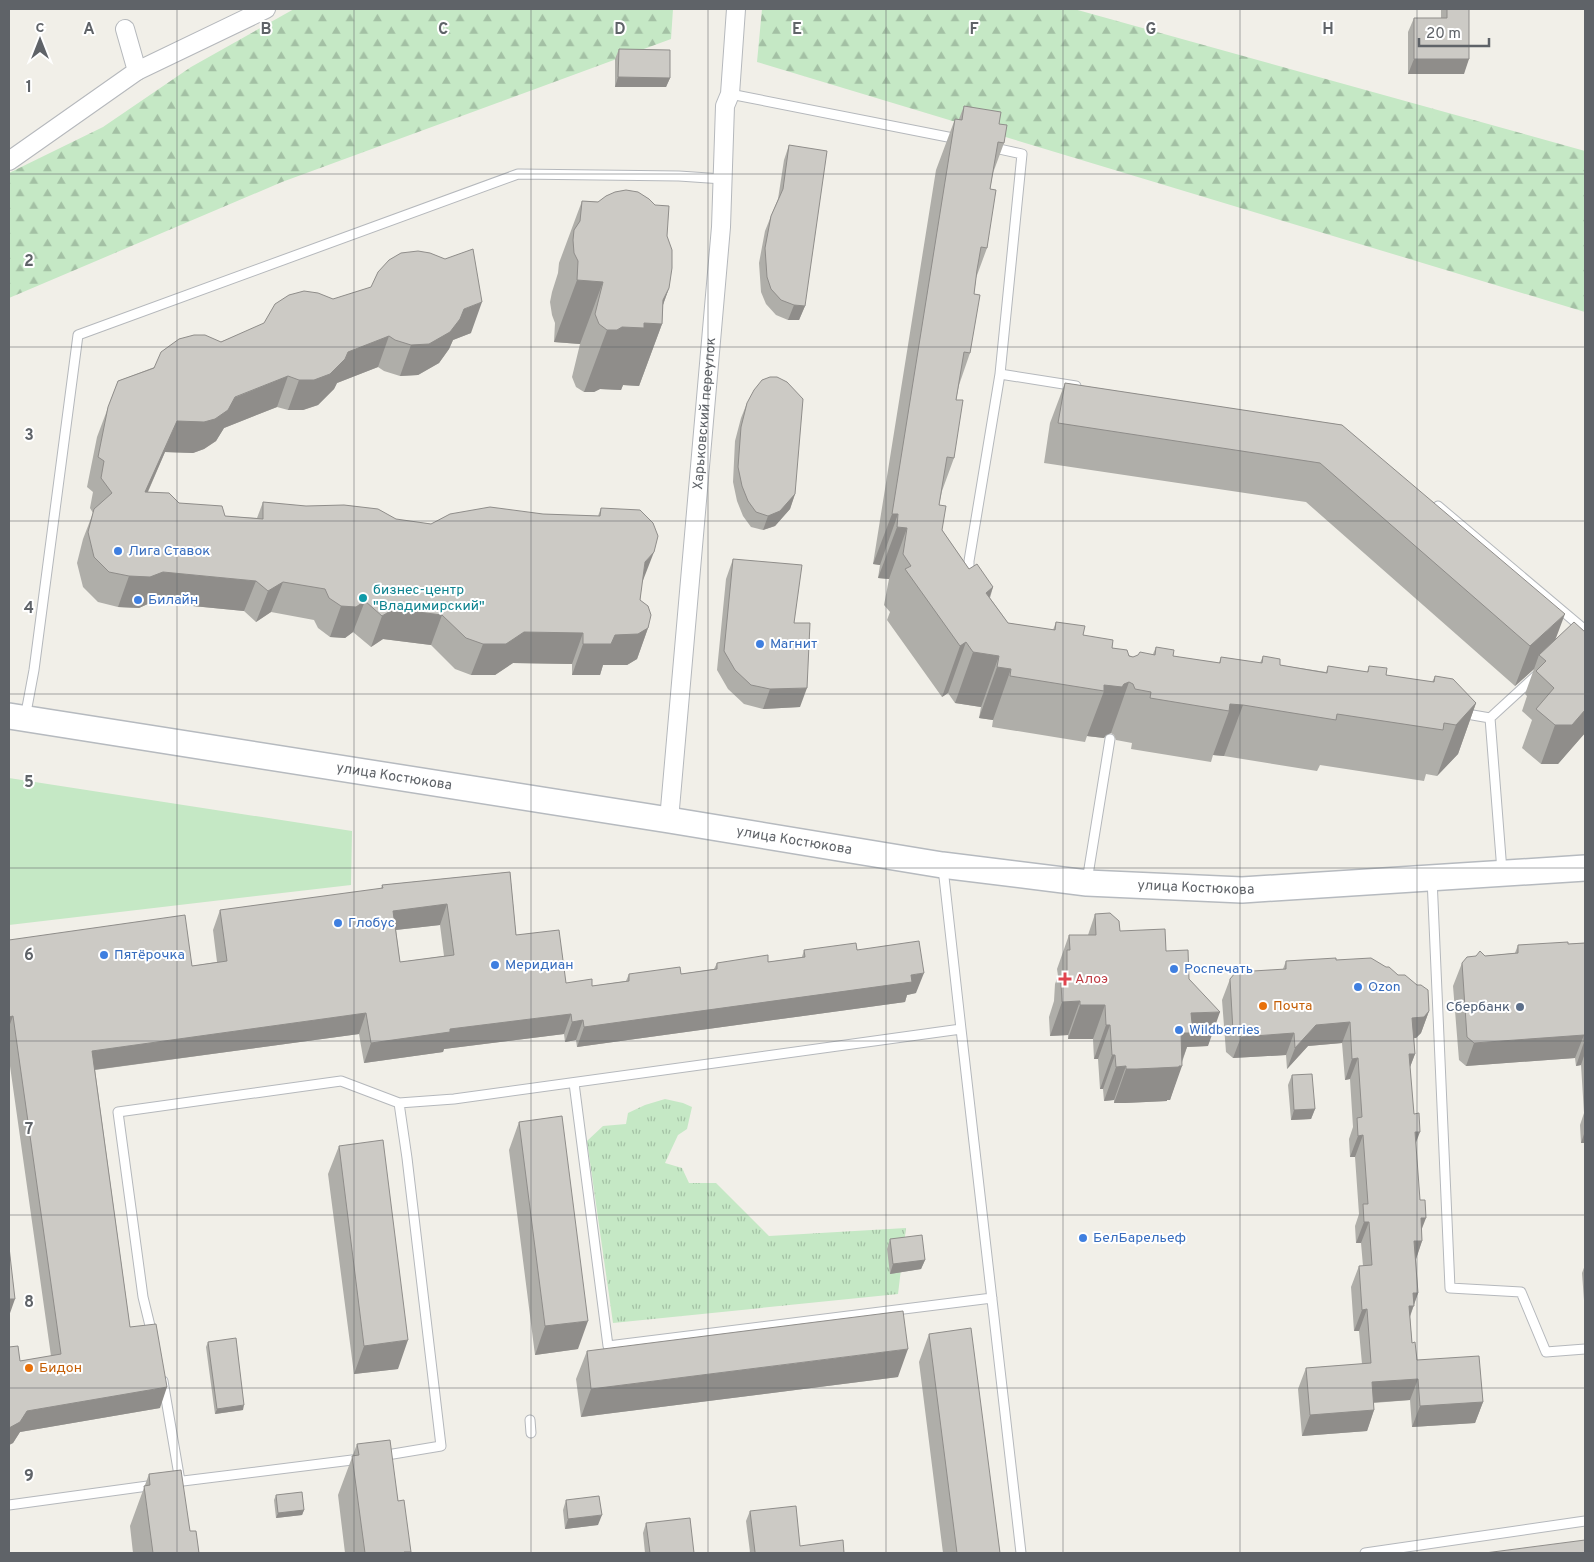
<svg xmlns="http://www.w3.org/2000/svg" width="1594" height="1562" viewBox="0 0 1594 1562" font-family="Overpass,sans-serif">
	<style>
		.grass { fill: #c5e8c5 }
		.forest { fill: url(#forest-firs) }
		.park { fill: url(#park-tufts) }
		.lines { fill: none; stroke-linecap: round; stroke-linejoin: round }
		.lane-casing { stroke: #b5b8bc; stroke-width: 11 }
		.street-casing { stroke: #b5b8bc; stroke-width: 20 }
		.secondary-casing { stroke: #b6babf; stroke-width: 28 }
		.lane { stroke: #fff; stroke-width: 9 }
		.street { stroke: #fff; stroke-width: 18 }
		.secondary { stroke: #fff; stroke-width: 25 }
		.wall { fill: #afaea9; fill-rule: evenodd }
		.shaded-wall { fill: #8f8d8a }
		.building { fill: #cccac5; stroke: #8f8d8a; fill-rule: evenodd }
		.grid { fill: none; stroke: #5f6368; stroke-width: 1; stroke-opacity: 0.55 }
		.shop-dot { fill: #3f7fe0; stroke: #fff; stroke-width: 2 }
		.culture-dot { fill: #0f9aa8; stroke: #fff; stroke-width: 2 }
		.health-dot { fill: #e0444e; stroke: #fff; stroke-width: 2 }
		.food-dot { fill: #e8710a; stroke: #fff; stroke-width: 2 }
		.service-dot { fill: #5c6f8a; stroke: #fff; stroke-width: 2 }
		.labels { text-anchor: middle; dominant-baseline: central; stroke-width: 4; stroke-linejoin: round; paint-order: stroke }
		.street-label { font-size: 14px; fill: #5f6368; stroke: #fff }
		.shop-label { font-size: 14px; fill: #366cbe; stroke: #fff; text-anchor: start }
		.culture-label { font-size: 14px; fill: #0d838f; stroke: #fff; text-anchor: start }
		.health-label { font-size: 14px; fill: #be3a42; stroke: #fff; text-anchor: start }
		.food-label { font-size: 14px; fill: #c56008; stroke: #fff; text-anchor: start }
		.service-label { font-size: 14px; fill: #4e5e75; stroke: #fff; text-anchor: end }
		.grid-label { font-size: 16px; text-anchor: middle; font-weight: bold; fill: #5f6368; stroke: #fff; stroke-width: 4; stroke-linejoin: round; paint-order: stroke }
	</style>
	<defs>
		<pattern id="forest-firs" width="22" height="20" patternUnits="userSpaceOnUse" patternTransform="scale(1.25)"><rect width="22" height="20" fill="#c5e8c5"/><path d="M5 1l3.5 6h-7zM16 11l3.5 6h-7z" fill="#a3c0a4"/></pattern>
		<pattern id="park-tufts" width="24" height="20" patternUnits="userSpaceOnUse" patternTransform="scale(1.25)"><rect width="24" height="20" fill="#c5e8c5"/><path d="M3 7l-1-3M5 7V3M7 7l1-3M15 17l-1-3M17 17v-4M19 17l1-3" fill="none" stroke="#a3c0a4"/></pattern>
	</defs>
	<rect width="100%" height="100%" fill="#f1efe8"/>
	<path class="grass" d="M9,778L352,831L351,885L9,925Z"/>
	<path class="forest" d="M294,9H673L671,39L282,182L9,298V173L103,127L191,67Z
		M762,9H1074L1585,151V312L757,62Z"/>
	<path class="park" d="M665,1099L683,1103L692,1107L687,1129L678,1135L665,1163L682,1168L689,1183H716L769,1236L906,1228L898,1294L613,1323L587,1141L603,1126L626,1124L628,1113L645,1105Z"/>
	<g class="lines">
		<defs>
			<path id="lane" d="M730,94L958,139
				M1000,374L1076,386
				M1438,506L1585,630
				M969,581V561L1000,374L1022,154L990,147
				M1461,713L1490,718
				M25,718L34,670L78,335L518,174L679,176L723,179
				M1490,718L1502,871
				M1490,718L1538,674
				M1432,878L1450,1288L1521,1292L1546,1352L1585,1349
				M1087,881L1110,739
				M961,1029L1021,1553
				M574,1083L608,1346L992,1298
				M152,1334L143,1297L118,1112L341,1081L399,1103L454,1099L961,1029L943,868
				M163,1381L180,1481
				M530,1420L531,1433
				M381,1456L441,1446L407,1158L399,1103
				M175,1482L360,1459
				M9,1505L155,1485
				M1365,1553L1585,1521"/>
			<g id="street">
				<path d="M137,71L266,9"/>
				<path d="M9,161L137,71L125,29"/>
				<path id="s1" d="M669,820L721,227L725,106L730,94L736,9"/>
			</g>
			<g id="secondary">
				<path id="s2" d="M9,716L669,820L942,865L1087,883L1242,890L1585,868"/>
			</g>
		</defs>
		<use href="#lane" class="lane-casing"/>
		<use href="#street" class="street-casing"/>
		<use href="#secondary" class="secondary-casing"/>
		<use href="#lane" class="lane"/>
		<use href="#street" class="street"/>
		<use href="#secondary" class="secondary"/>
	</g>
	<path class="wall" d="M1441,9H1469L1464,74H1408V32L1414,18H1441Z
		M619,49L670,78L666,87H615V59Z
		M964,106L999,124L1004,143L993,173L990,189L987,248L976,278L974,294L970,353L959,385L956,400L954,458L942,491L939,505L942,530L969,569L993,587L990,598L1008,623L1053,630L1056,622L1083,635L1133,657L1153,654L1156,647L1173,656L1219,663L1221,657L1260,663L1263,656L1280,665L1326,672L1328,666L1367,672L1369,666L1386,675L1432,682L1435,676L1476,703L1458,754L1437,776L1426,774L1424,781L1320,765L1317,771L1224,756L1213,755L1211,762L1131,749L1132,743L1116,740L1114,735L1111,733L1106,735L1104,738L1087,736L1085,742L992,727L993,720L979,718L981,707L955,703L948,693L942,697L887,620L890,612L884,605L889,579L878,578L880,565L873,564L936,170L955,119H959Z
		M789,145L805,306L799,320H788L776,315L766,304L761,292L759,263L765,231L771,216L778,199L784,160Z
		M582,201L655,205L667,236L669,288L663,305L662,324L639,386L623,385L621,390L600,389L594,392H584L576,387L572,377L580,344L554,342L555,323L552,315L550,302L552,292L558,273L559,263Z
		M333,299L471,333L453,340L449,349L439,363L418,375L400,376L384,371L378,367L337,383L334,389L318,405L303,410H288L277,407L224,428L216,441L204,449L193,453L165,452L148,492L179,503L225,516L257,518L263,502L431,524L543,514L598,516L601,508L642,583L640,600L648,628L637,659L627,665H603L600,675H572V664L513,663L495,675H471L455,669L431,645L383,639L371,647L353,632L345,638L330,637L318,628L314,620L271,612L256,622L244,611L152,602L139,608L118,607L98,602L83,587L77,563L83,539L93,513L90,508L93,492L87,487L97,437L118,381Z
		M1065,383L1342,425L1555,640L1585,632V733L1558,764H1541L1522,748L1532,720L1522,711L1527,696L1525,694L1534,669L1515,686L1306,502L1044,463L1050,423Z
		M747,403L795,494L790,509L775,526L763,530L751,527L743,516L737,501L733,482L735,441L741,418Z
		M733,559L794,623L800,707L763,709L744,704L728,689L717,670L726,579Z
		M510,872L516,935L566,983L592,986L626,981L629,974H681L714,969L717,963L768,962L802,957L804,950H857L916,993L907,995L905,1002L577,1047L576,1040L565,1042L564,1034L444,1049L443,1052L364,1063L359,1034L95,1070L130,1327L160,1408L20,1432L13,1443L9,1445V1347L20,1361L51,1356L9,1059V940L192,966L217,962L213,930L220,910L381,889L382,885ZM440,925L444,956L400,962L396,930Z
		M1095,914L1120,931L1166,951L1189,979L1208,1046L1187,1047L1170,1100H1167V1101L1125,1103H1114V1100L1104,1101L1103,1089H1100L1098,1059H1094L1093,1039H1068V1035L1050,1036L1049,1017L1054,1001L1055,984L1058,976L1057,969L1069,935H1088Z
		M1585,943V1143H1581L1580,1125L1584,1113L1581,1065L1576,1066L1575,1058L1466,1066L1459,1060L1453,986L1462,963L1485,956L1515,953L1518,945L1568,944Z
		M1336,960L1429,1011L1421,1033L1416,1038H1414L1415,1054L1410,1067L1422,1241L1416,1259L1418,1293L1410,1317L1412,1343L1417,1360L1483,1402L1475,1423L1412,1427L1410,1400L1374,1403V1410L1367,1431L1302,1436L1298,1389L1306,1368L1362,1364L1359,1331H1354L1351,1287L1359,1266H1363L1361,1243H1356L1355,1226L1359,1214L1355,1157H1350L1349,1139L1353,1127L1350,1079L1345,1080L1342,1043L1308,1046L1287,1069L1286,1055L1233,1058L1226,1052L1222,1000L1230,979L1283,969L1286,961Z
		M1292,1075L1315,1109L1311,1119L1291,1120L1288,1085Z
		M519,1122L578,1349L535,1355L509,1150Z
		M339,1146L398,1369L354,1374L328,1174Z
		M890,1239L925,1260L921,1269L890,1274L887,1249Z
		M1585,1265V1314L1582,1273Z
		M929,1334L1000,1553H943L919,1362Z
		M208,1342L243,1410L215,1414L206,1347Z
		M587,1351L898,1377L581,1417L576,1379Z
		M357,1444L398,1501L410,1553H345L338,1495Z
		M149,1474L190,1531L199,1553H133L130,1526Z
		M276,1495L304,1510L302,1515L276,1518L274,1500Z
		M566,1500L598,1525L565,1529L563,1510Z
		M750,1511L800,1546L750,1552L746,1521Z
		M646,1523L694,1553H645L643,1533Z"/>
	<path class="shaded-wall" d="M1414,59H1469L1464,74H1408Z
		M618,77L670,78L666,87H615Z
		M577,280L603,282L580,344L554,342Z
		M669,288L656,324H662L639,386L623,385L621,390L600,389L594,392H584L607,330L644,323L663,300Z
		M482,302L471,333L453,340L449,349L439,363L418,375L400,376L411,345L464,309Z
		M794,305L805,306L799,320H788Z
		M389,336L378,367L337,383L334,389L318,405L303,410H288L299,380L348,352Z
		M288,376L277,407L224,428L216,441L204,449L193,453L165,452L134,523L145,492L177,421Z
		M795,494L790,509L775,526L763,530L768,516Z
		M892,514H898L880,565L873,564Z
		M897,527L907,528L889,579L878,578Z
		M654,552L642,583L645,562Z
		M163,572L256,581L244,611L152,602L139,608L118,607L129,576Z
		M283,582L271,612L256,622L268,591Z
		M993,587L975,638L986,593Z
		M365,601L353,632L345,638L330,637L341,606Z
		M394,609L442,615L431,645L383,639L371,647L382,616Z
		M1565,614L1550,654L1539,655L1534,669L1515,686L1530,646Z
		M648,628L637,659L627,665H603L600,675H572L583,644L615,635Z
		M524,632L583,633L572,664L513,663L495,675H471L483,644Z
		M966,642L948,693L942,697L960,646Z
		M973,652L999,656L981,707L955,703Z
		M997,667L1011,669L993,720L979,718Z
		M1129,682L1111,733L1106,735L1104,738L1087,736L1104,691V685L1124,684Z
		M807,688L800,707L763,709L770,689Z
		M1476,703L1458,754L1437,776L1456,725Z
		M1230,704L1243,705L1224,756L1213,755L1229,711Z
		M1585,710V733L1558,764H1541L1555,725Z
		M447,904L440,925L386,931L393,911Z
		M924,973L916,993L907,995L905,1002L577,1047L584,1027Z
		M1080,1001L1068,1035L1050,1036L1062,1002Z
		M1080,1005H1105L1093,1039H1068Z
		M1429,1011L1421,1033L1416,1038L1404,1039L1412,1018Z
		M1220,1012L1208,1046L1187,1047L1180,1066H1182L1170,1100H1167V1101L1125,1103H1114L1126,1069L1181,1033L1191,1013Z
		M366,1013L359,1034L85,1071L92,1051Z
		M571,1014L564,1034L444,1049L443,1052L364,1063L371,1043L450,1029Z
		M13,1016L9,1027V1017Z
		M583,1020L576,1040L565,1042L572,1022Z
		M1350,1022L1342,1043L1308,1046L1287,1069L1295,1048L1316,1025Z
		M1106,1025H1110L1098,1059H1094Z
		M1294,1033L1286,1055L1233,1058L1241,1037Z
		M1584,1035L1575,1058L1466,1066L1474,1043Z
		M1584,1042H1585V1053L1581,1065L1576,1066Z
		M1409,1054H1415L1407,1075Z
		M1112,1055H1115L1103,1089H1100Z
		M1358,1058L1350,1079L1345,1080L1352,1059Z
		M1126,1066L1114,1100L1104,1101L1116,1067Z
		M1315,1109L1311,1119L1291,1120L1294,1110Z
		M1585,1131V1143H1581Z
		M1415,1132H1420L1412,1153Z
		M1363,1135L1355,1157H1350L1358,1136Z
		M1421,1218H1426L1418,1239Z
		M1364,1222H1369L1361,1243H1356Z
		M1414,1241H1422L1415,1262Z
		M925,1260L921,1269L890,1274L893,1264Z
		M1413,1293H1418L1406,1327L1401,1328Z
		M9,1299H15L9,1316Z
		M1367,1309L1359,1331H1354L1362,1310Z
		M588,1321L578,1349L535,1355L545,1326Z
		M408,1340L398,1369L354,1374L364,1346Z
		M908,1349L898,1377L581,1417L591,1389Z
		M1418,1379L1410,1400L1365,1403L1372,1382Z
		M167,1387L160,1408L20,1432L13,1443L9,1445V1428L27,1411Z
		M1483,1402L1475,1423L1412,1427L1420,1406Z
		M244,1405L243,1410L215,1414L217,1409Z
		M1374,1410L1367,1431L1302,1436L1310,1415Z
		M304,1510L302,1515L276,1518L278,1513Z
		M602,1515L598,1525L565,1529L568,1519Z"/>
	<path class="building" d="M1447,9H1469V59H1414V18H1447Z
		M619,49L670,50V78L618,77Z
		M964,106L1001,112L999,124L1007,125L1004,143L998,142L990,189L996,190L987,248L981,247L977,270L974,294L980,295L970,353L964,352L956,400H963L954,458L947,457L939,505L946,506L942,530L969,569L977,564L993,587L986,593L1008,623L1055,630L1056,622L1085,626L1083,635L1113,640L1112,648L1127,650L1129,656L1133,657L1138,655L1140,652L1155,655L1156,647L1174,650L1173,656L1220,663L1221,657L1262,663L1263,656L1280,659V665L1327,673L1328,666L1368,672L1369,666L1387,668L1386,675L1434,682L1435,676L1453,679L1476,703L1456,725L1444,723L1443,730L1337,714L1336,720L1243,705L1230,704L1229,711L1150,698L1151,692L1135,689L1133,684L1129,682L1124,684L1122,687L1104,685V691L1010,676L1011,669L997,667L999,656L973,652L966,642L960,646L905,569L911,566L903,554L907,528L897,527L898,514H892L955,119L962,120Z
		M789,145L827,151L805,306L794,305L781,300L771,289L767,277L765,248L771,216L783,189Z
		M626,190L638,192L649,199L655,205L669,206L667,236L672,250V268L669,288L663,300L662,324L644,323V328L622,327L617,330H607L599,324L595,314L603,282L577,280L578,261L574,253L573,240L574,230L580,221L582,201L598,202L606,196L615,192Z
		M473,249L482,302L464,309L460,319L450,332L429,344L411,345L395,340L389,336L348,352L345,359L330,374L314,380H299L288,376L235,397L228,410L215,419L204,422L177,421L145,492L169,493L179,503L222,506L225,516L263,519V502L306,506L344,505L378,509L396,519L431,524L450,514L490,507L543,514L600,516L601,508L640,510L653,523L658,536L654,552L645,562L640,600L648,606L651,615L648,628L638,634L615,635L611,644H583V633L524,632L506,644H483L466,638L442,615L394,609L382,616L365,601L356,607L341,606L329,598L325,589L283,582L268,591L256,581L163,572L150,577L129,576L109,572L94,557L88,532L94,509L112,493L101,478L104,461L98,457L108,407L118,381L154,368L161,352L179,339L194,335H205L221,342L264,323L275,304L289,295L304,291L318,293L333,299L371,287L378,272L389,260L401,253L418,251L430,253L445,259Z
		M770,377H777L787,382L803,399L795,494L780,511L768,516L756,512L748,501L742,486L738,467L741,427L747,403L754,390L762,380Z
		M1065,383L1342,425L1565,614L1530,646L1320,463L1058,423Z
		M733,559L802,565L794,623H810L807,688L770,689L751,685L735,670L724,651Z
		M1574,622L1585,632V710L1572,725H1555L1536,709L1554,688L1536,671L1546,661L1539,655Z
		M510,872L516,935L559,930L566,983L592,979V986L629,981V974L680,967L681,974L717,969V963L768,955V962L805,957L804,950L856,943L857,950L919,941L924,973L911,975L912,982L584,1027L583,1020L572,1022L571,1014L450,1029V1032L371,1043L366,1013L92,1051L130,1327L156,1324L167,1387L27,1411L20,1422L9,1428V1347L18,1346L20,1361L61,1354L13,1016L9,1017V940L185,915L192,966L227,961L220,910L383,888L382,885ZM447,904L454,955L400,962L393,911Z
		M1110,913L1119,921L1120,931L1165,929L1166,951L1188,950L1189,979L1220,1012L1191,1013L1193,1033H1181L1182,1066H1179V1067L1137,1069H1126V1066L1116,1067L1115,1055H1112L1110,1025H1106L1105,1005H1080V1001L1062,1002L1061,983L1067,982V950H1070L1069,935H1096L1095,914Z
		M1568,942V944L1585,943V1042H1584V1035L1474,1043L1467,1037L1462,963L1467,957L1476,956L1480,951L1485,956L1518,953V945Z
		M1336,958V960L1371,958L1386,967H1389L1398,975H1405L1417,985H1421L1428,990L1429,1011L1424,1017L1412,1018L1415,1054H1409L1414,1114L1419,1113L1420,1132H1415L1420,1200H1425L1426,1218H1421L1422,1241H1414L1418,1293H1413L1414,1306H1409L1412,1343L1415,1342L1417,1360L1479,1356L1483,1402L1420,1406L1418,1379L1372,1382L1374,1410L1310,1415L1306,1368L1371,1363L1367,1309L1362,1310L1359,1266L1372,1265L1369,1222H1364L1363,1204H1368L1363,1135L1358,1136L1357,1118L1362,1117L1358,1058L1352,1059L1350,1022L1316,1025L1295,1048L1294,1033L1241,1037L1233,1031L1230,979L1235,973L1244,972L1248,967L1253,971L1286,969V961Z
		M1312,1074L1315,1109L1294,1110L1292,1075Z
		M562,1116L588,1321L545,1326L519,1122Z
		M383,1140L408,1340L364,1346L339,1146Z
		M922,1235L925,1260L893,1264L890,1239Z
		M9,1247L15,1299H9Z
		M903,1311L908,1349L591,1389L587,1351Z
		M971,1328L1000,1553H957L929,1334Z
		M236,1338L244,1405L217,1409L208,1342Z
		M390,1440L398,1501L404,1500L411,1552H404V1553H365L352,1456L359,1455L357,1444Z
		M181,1470L190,1531H196L199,1553H153L144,1486L150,1485L149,1474Z
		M302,1492L304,1510L278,1513L276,1495Z
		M599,1496L602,1515L568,1519L566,1500Z
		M796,1506L800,1546L843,1540L844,1553H742L755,1552L750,1511Z
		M690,1518L694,1553H650L646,1523Z
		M1585,1540V1553H1485Z"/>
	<path class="grid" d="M177,9V1553M354,9V1553M531,9V1553M708,9V1553M886,9V1553M1063,9V1553M1240,9V1553M1417,9V1553M9,174H1585M9,347H1585M9,521H1585M9,694H1585M9,868H1585M9,1041H1585M9,1215H1585M9,1388H1585"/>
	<g class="shop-dot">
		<circle cx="118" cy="551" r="5"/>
		<circle cx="138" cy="600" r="5"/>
		<circle cx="760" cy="644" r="5"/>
		<circle cx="338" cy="923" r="5"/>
		<circle cx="104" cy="955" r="5"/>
		<circle cx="495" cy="965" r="5"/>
		<circle cx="1174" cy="969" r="5"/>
		<circle cx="1358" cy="987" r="5"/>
		<circle cx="1179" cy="1030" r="5"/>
		<circle cx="1083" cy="1238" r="5"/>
	</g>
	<circle class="culture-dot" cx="363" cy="598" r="5"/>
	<path class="health-dot" d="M1062.5 971.5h5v5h5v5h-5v5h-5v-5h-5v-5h5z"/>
	<g class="food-dot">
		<circle cx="1263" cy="1006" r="5"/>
		<circle cx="29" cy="1368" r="5"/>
	</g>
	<circle class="service-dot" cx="1520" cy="1007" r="5"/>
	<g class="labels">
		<g class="street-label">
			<text stroke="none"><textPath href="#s1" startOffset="408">Харьковский переулок</textPath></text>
			<text stroke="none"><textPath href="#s2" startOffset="390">улица Костюкова</textPath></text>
			<text stroke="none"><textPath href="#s2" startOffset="795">улица Костюкова</textPath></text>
			<text stroke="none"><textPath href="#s2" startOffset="1200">улица Костюкова</textPath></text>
		</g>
		<g class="shop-label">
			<text x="128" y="551">Лига Ставок</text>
			<text x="148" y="600">Билайн</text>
			<text x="770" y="644">Магнит</text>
			<text x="348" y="923">Глобус</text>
			<text x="114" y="955">Пятёрочка</text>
			<text x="505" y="965">Меридиан</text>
			<text x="1184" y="969">Роспечать</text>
			<text x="1368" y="987">Ozon</text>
			<text x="1189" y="1030">Wildberries</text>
			<text x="1093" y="1238">БелБарельеф</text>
		</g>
		<g class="culture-label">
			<text x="373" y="590">бизнес-центр<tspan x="373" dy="16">"Владимирский"</tspan></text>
		</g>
		<g class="health-label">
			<text x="1075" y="979">Алоэ</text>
		</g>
		<g class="food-label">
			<text x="1273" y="1006">Почта</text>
			<text x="39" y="1368">Бидон</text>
		</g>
		<g class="service-label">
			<text x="1510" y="1007">Сбербанк</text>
		</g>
	</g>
	<g class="grid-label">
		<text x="89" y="34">A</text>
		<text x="266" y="34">B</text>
		<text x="443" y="34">C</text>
		<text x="620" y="34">D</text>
		<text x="797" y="34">E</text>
		<text x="974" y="34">F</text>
		<text x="1151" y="34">G</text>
		<text x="1328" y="34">H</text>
		<text x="29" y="92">1</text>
		<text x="29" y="266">2</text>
		<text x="29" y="440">3</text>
		<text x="29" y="613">4</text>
		<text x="29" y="787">5</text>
		<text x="29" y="960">6</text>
		<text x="29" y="1134">7</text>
		<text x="29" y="1307">8</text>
		<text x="29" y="1481">9</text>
	</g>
	<rect width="1594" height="1562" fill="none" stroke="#5f6368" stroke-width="20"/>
	<g transform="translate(40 40)" stroke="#ffffff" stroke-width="4" paint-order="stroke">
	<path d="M0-4L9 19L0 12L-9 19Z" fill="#5f6368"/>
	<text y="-8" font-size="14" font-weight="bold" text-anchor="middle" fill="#5f6368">С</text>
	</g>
	<path d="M1419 38v8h70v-8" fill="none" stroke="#5f6368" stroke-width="2.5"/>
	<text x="1426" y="38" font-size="15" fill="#5f6368" stroke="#ffffff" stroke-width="4" paint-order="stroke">20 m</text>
</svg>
